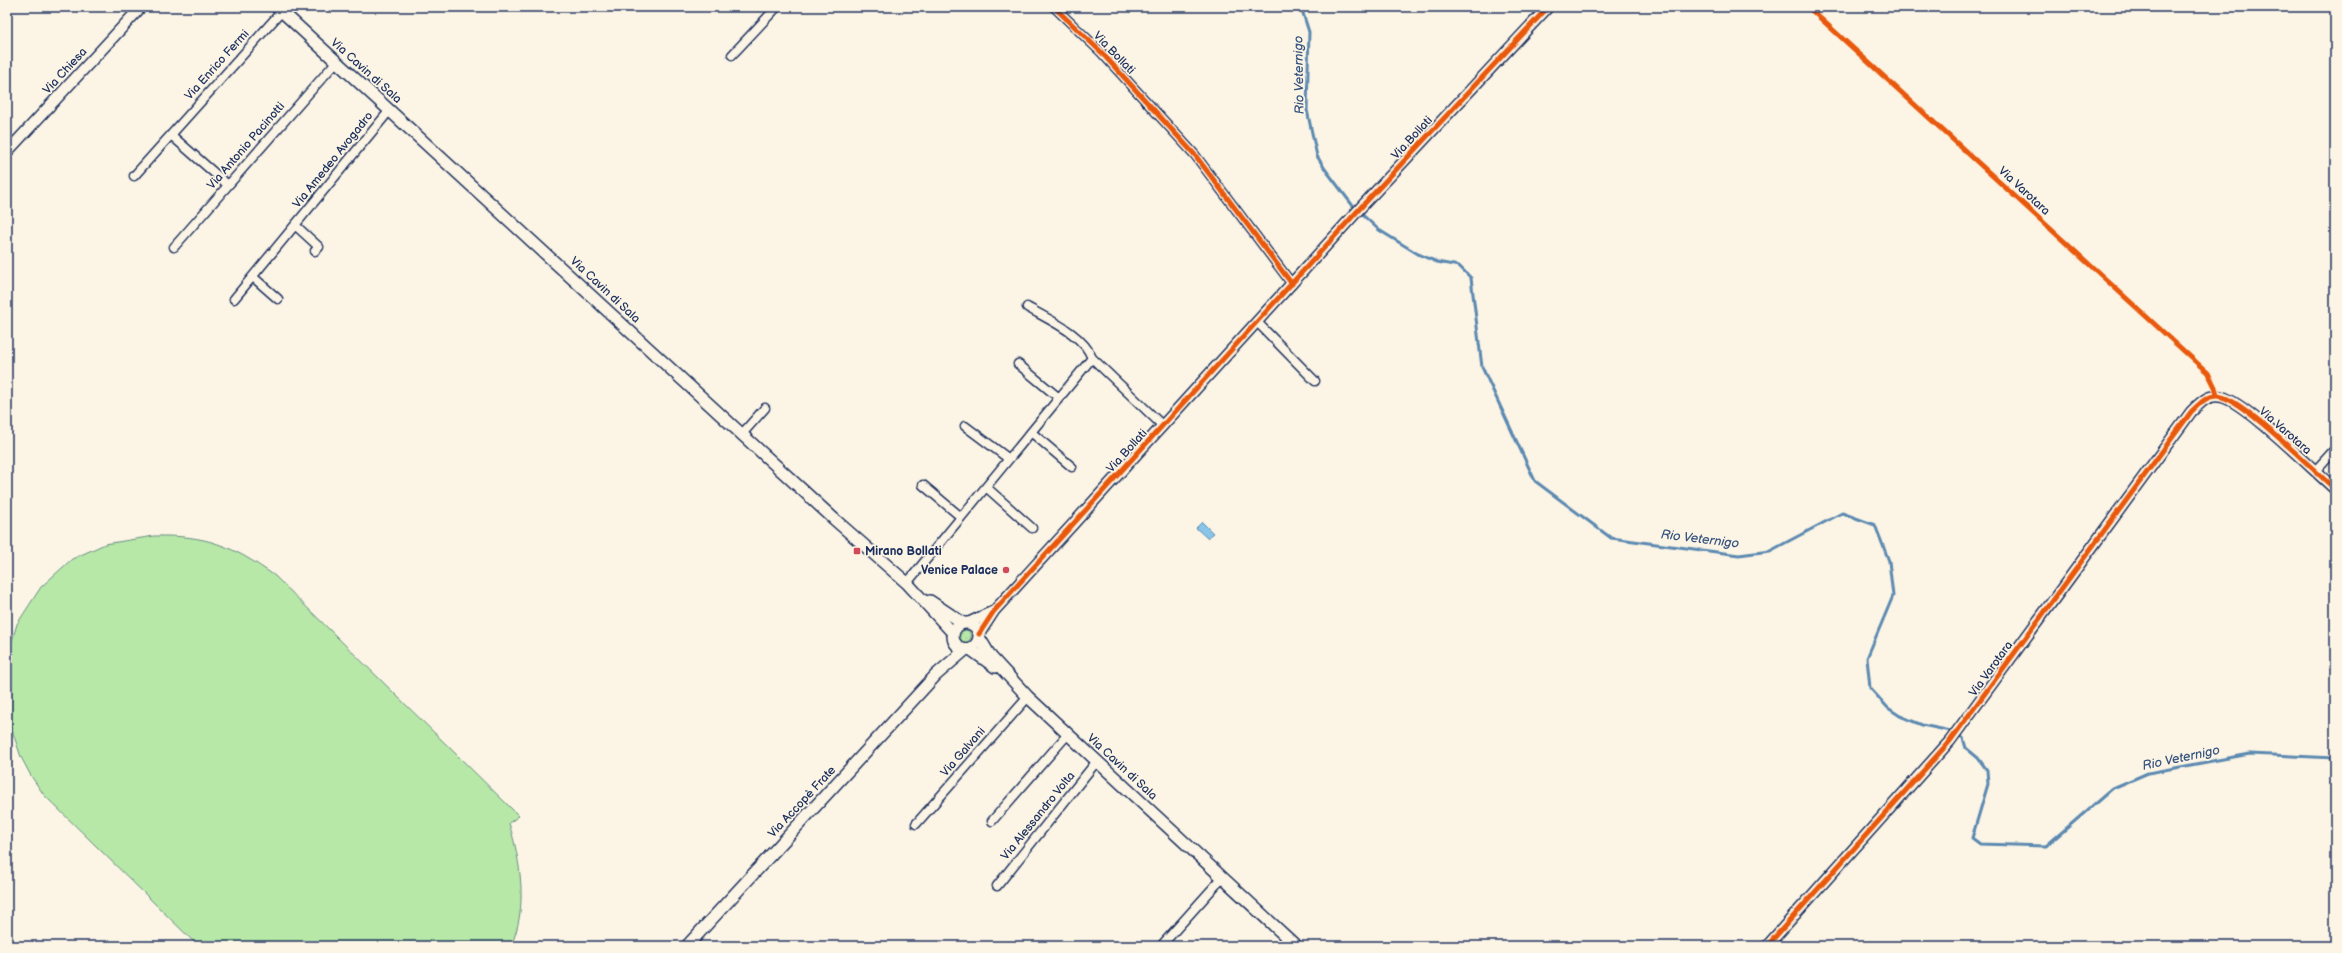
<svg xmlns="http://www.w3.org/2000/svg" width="2342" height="953" viewBox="0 0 2342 953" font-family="'Balsamiq Sans',sans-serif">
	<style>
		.green { fill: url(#green-dots); stroke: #698c83 }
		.pitch { fill: #b7e8a8; stroke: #698c83 }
		.water { fill: url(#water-ripples); stroke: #5c89b1 }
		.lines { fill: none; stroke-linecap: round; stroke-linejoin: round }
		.stream { stroke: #5c89b1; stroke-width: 3 }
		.minor-casing { stroke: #1b2f5e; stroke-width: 11 }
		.tertiary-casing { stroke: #1b2f5e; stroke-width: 13 }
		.secondary-casing { stroke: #1b2f5e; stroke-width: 14 }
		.minor { stroke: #fcf5e5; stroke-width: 8 }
		.tertiary { stroke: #fcf5e5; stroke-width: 10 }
		.secondary { stroke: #fcf5e5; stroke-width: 11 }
		.cycleway-casing { stroke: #fcf5e5; stroke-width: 8 }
		.cycleway { stroke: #e8590c; stroke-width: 5 }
		.poi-dot { fill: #d1495b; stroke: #fcf5e5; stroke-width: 1.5 }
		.labels { text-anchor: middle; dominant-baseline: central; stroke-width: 3.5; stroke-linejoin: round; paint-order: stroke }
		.street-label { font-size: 12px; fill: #1b2f5e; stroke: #fcf5e5 }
		.poi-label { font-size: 12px; font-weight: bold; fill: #1b2f5e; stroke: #fcf5e5; text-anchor: start }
		.water-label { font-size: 13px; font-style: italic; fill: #365480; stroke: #fcf5e5 }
	</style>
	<defs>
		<pattern id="green-dots" width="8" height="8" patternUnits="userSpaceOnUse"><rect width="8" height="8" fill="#b7e8a8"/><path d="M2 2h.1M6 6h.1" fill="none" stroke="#9dc793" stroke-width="1.8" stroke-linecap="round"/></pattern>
		<pattern id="water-ripples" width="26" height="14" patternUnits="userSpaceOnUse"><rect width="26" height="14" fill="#88c5e8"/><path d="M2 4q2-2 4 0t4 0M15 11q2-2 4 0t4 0" fill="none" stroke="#6ea0bf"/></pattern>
	</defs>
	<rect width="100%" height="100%" fill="#fcf5e5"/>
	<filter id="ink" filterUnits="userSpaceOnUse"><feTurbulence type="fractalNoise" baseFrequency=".025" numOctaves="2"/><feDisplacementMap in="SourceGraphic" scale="8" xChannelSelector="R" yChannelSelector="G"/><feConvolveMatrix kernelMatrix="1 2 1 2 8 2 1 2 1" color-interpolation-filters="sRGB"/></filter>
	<g filter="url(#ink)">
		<path class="green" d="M959 636a6 6 0 1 1 12 0a6 6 0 1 1-12 0Z"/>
		<path class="pitch" d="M154,536C207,535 231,545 275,576L519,816L509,823C521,863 528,907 511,946H198L44,795L31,776L21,757L7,715V658L17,624L41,587L72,559L105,544Z"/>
		<path class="water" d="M1202,522L1213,533L1207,538L1196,528Z"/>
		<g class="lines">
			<path class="stream" d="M1301,7L1309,32L1307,110L1317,156L1325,169L1353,206L1379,230L1418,254L1437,262L1459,266L1471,278L1482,367L1535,481L1611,538L1739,555L1770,551L1842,513L1875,525L1889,561L1893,596L1867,658L1870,688L1888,708L1900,716L1922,725L1951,731L1963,738L1966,748L1978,758L1987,770L1988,784L1972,838L1980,844L2046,846L2113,788L2148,773L2250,754L2335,758"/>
			<defs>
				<path id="minor" d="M1054,7L1101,52L1195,155L1292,284
					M732,55L777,7
					M171,135L228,185
					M134,176L282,11
					M295,225L319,247L315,251
					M174,247L337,61
					M253,277L278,299
					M234,299L390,110
					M1027,307C1049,320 1083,334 1092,358
					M1257,322L1315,381
					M1018,364L1059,398
					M965,426L1009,459
					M1031,432L1072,467
					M742,434L765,408
					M2315,471L2335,449
					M923,485L961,517
					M986,487L1032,528
					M907,583L1092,358L1163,426
					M992,821L1068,734
					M916,824L1028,697
					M997,886L1097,761
					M1161,946L1222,878"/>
				<path id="tertiary" d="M7,152L141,7
					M968,623L994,611
					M979,634L994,611L1363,205L1548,7
					M1767,946L1950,741L2191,412C2200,403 2209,393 2222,397C2245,402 2314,471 2335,489"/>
				<path id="secondary" d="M277,7L834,519L907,583L953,633
					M930,601L963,623
					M953 636a13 13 0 1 1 26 0a13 13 0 1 1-26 0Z
					M979,637L991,657L1028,697L1296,946
					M970,649L995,667
					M687,946L936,675L965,650"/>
			</defs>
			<use href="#minor" class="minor-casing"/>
			<use href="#tertiary" class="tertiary-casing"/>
			<use href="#secondary" class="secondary-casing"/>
			<use href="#minor" class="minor"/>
			<use href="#tertiary" class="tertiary"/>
			<use href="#secondary" class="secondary"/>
			<defs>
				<path id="cycleway" d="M1054,7L1101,52L1195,155L1292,284
					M1808,7L2208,373L2215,387L2217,396
					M979,634L994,611L1363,205L1548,7
					M1767,946L1950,741L2191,412C2200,403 2209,393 2222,397C2245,402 2314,471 2335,489"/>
			</defs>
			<use href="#cycleway" class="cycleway-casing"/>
			<use href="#cycleway" class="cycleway"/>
		</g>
	</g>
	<g class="poi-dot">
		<rect x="853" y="547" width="8" height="8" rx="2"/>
		<circle cx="1006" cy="570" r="4"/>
	</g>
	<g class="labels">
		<g class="street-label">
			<text transform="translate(1114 53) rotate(46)">Via Bollati</text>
			<text transform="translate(217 65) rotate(-48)">Via Enrico Fermi</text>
			<text transform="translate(65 71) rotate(-47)">Via Chiesa</text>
			<text transform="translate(366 71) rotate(42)">Via Cavin di Sala</text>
			<text transform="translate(1412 138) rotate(-47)">Via Bollati</text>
			<text transform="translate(246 146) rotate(-49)">Via Antonio Pacinotti</text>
			<text transform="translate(333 160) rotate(-51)">Via Amedeo Avogadro</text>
			<text transform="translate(2024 191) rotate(43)">Via Varotara</text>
			<text transform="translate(605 290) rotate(43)">Via Cavin di Sala</text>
			<text transform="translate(2285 431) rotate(41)">Via Varotara</text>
			<text transform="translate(1127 451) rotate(-48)">Via Bollati</text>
			<text transform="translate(1991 669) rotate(-54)">Via Varotara</text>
			<text transform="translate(963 752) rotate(-49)">Via Galvani</text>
			<text transform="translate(1122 767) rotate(43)">Via Cavin di Sala</text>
			<text transform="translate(802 802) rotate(-47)">Via Accopè Frate</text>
			<text transform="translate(1038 816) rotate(-51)">Via Alessandro Volta</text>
		</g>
		<g class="poi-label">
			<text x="865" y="551">Mirano Bollati</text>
			<text x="998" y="570" text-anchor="end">Venice Palace</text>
		</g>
		<g class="water-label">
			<text transform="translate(1299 75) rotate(-91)">Rio Veternigo</text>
			<text transform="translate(1700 539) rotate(7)">Rio Veternigo</text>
			<text transform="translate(2181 758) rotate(-12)">Rio Veternigo</text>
		</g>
	</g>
	<rect width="2342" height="953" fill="none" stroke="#fcf5e5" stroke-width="24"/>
	<rect x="12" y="12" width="2318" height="929" fill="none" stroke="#1b2f5e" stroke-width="1.5" filter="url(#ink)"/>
</svg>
